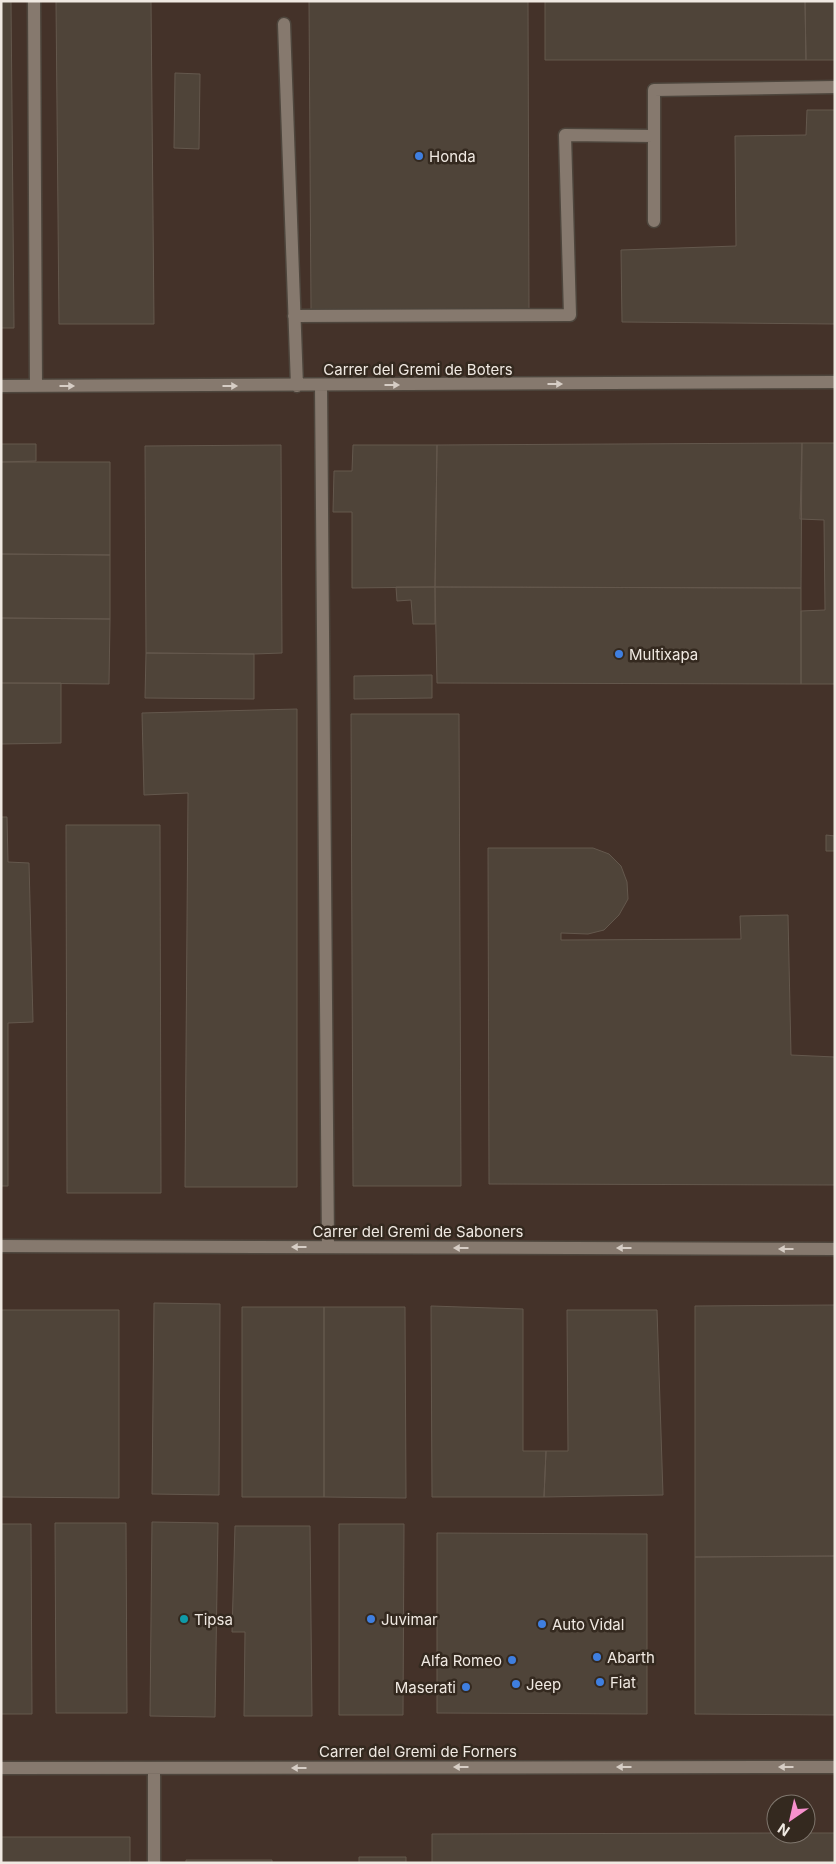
<svg xmlns="http://www.w3.org/2000/svg" width="836" height="1864" viewBox="0 0 836 1864" font-family="Inter,sans-serif">
	<style>
		.industrial { fill: #443229; fill-rule: evenodd }
		.building { fill: #4f4439; stroke: #64584d }
		.lines { fill: none; stroke-linecap: round; stroke-linejoin: round }
		.minor-casing { stroke: #4e463d; stroke-width: 15 }
		.minor { stroke: #86796e; stroke-width: 12 }
		.oneway { fill: #d6cdc5 }
		.shop-dot { fill: #3f7fe0; stroke: #34291f; stroke-width: 2 }
		.culture-dot { fill: #0f9aa8; stroke: #34291f; stroke-width: 2 }
		.labels { text-anchor: middle; dominant-baseline: central; stroke-width: 5; stroke-linejoin: round; paint-order: stroke }
		.poi-label { font-size: 15px; fill: #f0e9e2; stroke: #34291f; text-anchor: start }
		.street-label { font-size: 15px; fill: #f0e9e2; stroke: #34291f }
	</style>
	<rect width="100%" height="100%" fill="#34291f"/>
	<path class="industrial" d="M1,1H835V1863H1ZM776,1804H806V1834H776Z"/>
	<path class="building" d="M1,1H11L14,328H1Z
		M56,1H151L154,324H59Z
		M309,1H528L529,310L311,311Z
		M545,1H805L806,60H545Z
		M805,1H835V60H806Z
		M175,73L200,74L199,149L174,148Z
		M807,110H835V324L622,322L621,250L736,246L735,136L806,135Z
		M802,443H835V684H801V611L825,610L824,520L800,519Z
		M802,443L801,588L435,587L437,445Z
		M1,444H36V461L1,462Z
		M281,445L282,653L254,654L146,653L145,446Z
		M353,445H437L435,587L352,588V512H333L334,471H352Z
		M1,462H110V555L1,554Z
		M1,554L110,555V619L1,618Z
		M396,587H435V624H413L411,600L397,601Z
		M435,587L801,588V684L437,683Z
		M1,618L110,619L109,684L1,683Z
		M146,653L254,654V699L145,698Z
		M432,675V698L354,699V676Z
		M1,683H61V743L1,744Z
		M297,709V1187H185L188,793L144,795L142,713Z
		M351,714H459L461,1186H353Z
		M1,817H7L8,862L29,863L33,1022L8,1023V1186H1Z
		M66,825H160L161,1193H67Z
		M826,835L835,836V851H826Z
		M488,848H593L609,854L621,866L627,882L628,899L619,915L604,930L588,934L561,933V940L741,939L740,916L788,915L791,1055L835,1057V1185L489,1184Z
		M154,1303L220,1304L219,1495L152,1494Z
		M835,1305V1556L695,1557V1306Z
		M431,1306L523,1309V1451H546L544,1497H432Z
		M242,1307H324V1497H242Z
		M324,1307H405L406,1498L324,1497Z
		M1,1310H119V1498L1,1497Z
		M567,1310H657L663,1495L544,1497L546,1451H568Z
		M152,1522L218,1523L215,1717L150,1716Z
		M55,1523H126L127,1713H56Z
		M1,1524H31L32,1714H1Z
		M339,1524H404L403,1715H339Z
		M235,1526H310L312,1716H244L245,1632H232Z
		M437,1533L647,1534V1714L437,1713Z
		M835,1556V1715L695,1714V1557Z
		M776,1833H835V1863H432V1834Z
		M1,1837H130V1863H1Z
		M359,1857H406V1863H359Z
		M186,1860H272V1863H186Z"/>
	<g class="lines">
		<defs>
			<path id="minor" d="M34,1L36,386
				M284,24L297,386
				M654,221V90L835,87
				M294,316L570,315L565,135L654,136
				M321,385L328,1247
				M1,386L835,382
				M1,1246L835,1249
				M1,1768L835,1767
				M154,1863V1768"/>
		</defs>
		<use href="#minor" class="minor-casing"/>
		<use href="#minor" class="minor"/>
	</g>
	<defs><path id="oneway-solid" d="M-6-.8H1V-3.2L6.5 0L1 3.2V.8H-6Z" transform="scale(1.25)"/></defs>
	<g class="oneway">
		<use href="#oneway-solid" transform="translate(555 384)"/>
		<use href="#oneway-solid" transform="translate(392 385)"/>
		<use href="#oneway-solid" transform="translate(67 386)"/>
		<use href="#oneway-solid" transform="translate(230 386)"/>
		<use href="#oneway-solid" transform="translate(299 1247) rotate(-180)"/>
		<use href="#oneway-solid" transform="translate(461 1248) rotate(-180)"/>
		<use href="#oneway-solid" transform="translate(624 1248) rotate(-180)"/>
		<use href="#oneway-solid" transform="translate(786 1249) rotate(-180)"/>
		<use href="#oneway-solid" transform="translate(461 1767) rotate(180)"/>
		<use href="#oneway-solid" transform="translate(624 1767) rotate(180)"/>
		<use href="#oneway-solid" transform="translate(786 1767) rotate(180)"/>
		<use href="#oneway-solid" transform="translate(299 1768) rotate(180)"/>
	</g>
	<g class="shop-dot">
		<circle cx="419" cy="156" r="5"/>
		<circle cx="619" cy="654" r="5"/>
		<circle cx="371" cy="1619" r="5"/>
		<circle cx="542" cy="1624" r="5"/>
		<circle cx="597" cy="1657" r="5"/>
		<circle cx="512" cy="1660" r="5"/>
		<circle cx="600" cy="1682" r="5"/>
		<circle cx="516" cy="1684" r="5"/>
		<circle cx="466" cy="1687" r="5"/>
	</g>
	<circle class="culture-dot" cx="184" cy="1619" r="5"/>
	<g class="labels">
		<g class="poi-label">
			<text x="429" y="156">Honda</text>
			<text x="629" y="654">Multixapa</text>
			<text x="194" y="1619">Tipsa</text>
			<text x="381" y="1619">Juvimar</text>
			<text x="552" y="1624">Auto Vidal</text>
			<text x="607" y="1657">Abarth</text>
			<text x="502" y="1660" text-anchor="end">Alfa Romeo</text>
			<text x="610" y="1682">Fiat</text>
			<text x="526" y="1684">Jeep</text>
			<text x="456" y="1687" text-anchor="end">Maserati</text>
		</g>
		<g class="street-label">
			<text x="418" y="369">Carrer del Gremi de Boters</text>
			<text x="418" y="1231">Carrer del Gremi de Saboners</text>
			<text x="418" y="1751">Carrer del Gremi de Forners</text>
		</g>
	</g>
	<rect width="836" height="1864" fill="none" stroke="#f0e9e2" stroke-width="5"/>
	<g transform="translate(791 1819) rotate(214)"><circle r="24" fill="#34291f" stroke="#7f766d"/>
	<path d="M0-4L9 19L0 12L-9 19Z" fill="#f790cd"/>
	<text y="-8" font-size="14" font-weight="bold" text-anchor="middle" fill="#f0e9e2">N</text>
	</g>
</svg>
